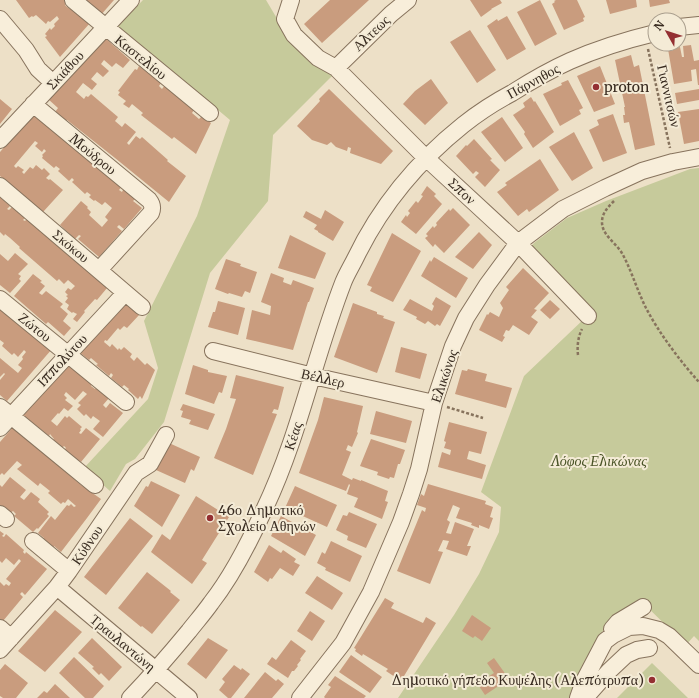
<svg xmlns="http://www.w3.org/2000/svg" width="699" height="698" viewBox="0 0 699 698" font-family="Merriweather,serif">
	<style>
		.green { fill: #c6ca9b }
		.building { fill: #c99c7e }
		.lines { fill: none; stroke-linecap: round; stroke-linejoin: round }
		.minor-casing { stroke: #87735d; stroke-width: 18 }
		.path { stroke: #87735d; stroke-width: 2.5; stroke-dasharray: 3 2; stroke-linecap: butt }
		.minor { stroke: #f8eeda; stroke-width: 16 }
		.poi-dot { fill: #942f32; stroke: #f4ebd6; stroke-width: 1.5 }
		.labels { text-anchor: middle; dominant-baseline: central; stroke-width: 4; stroke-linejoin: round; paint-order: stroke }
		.street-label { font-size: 14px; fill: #382b20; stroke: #f4ebd6 }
		.poi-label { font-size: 14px; fill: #382b20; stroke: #f4ebd6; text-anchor: start }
		.park-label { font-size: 14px; font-style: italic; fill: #4a5427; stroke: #f4ebd6 }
	</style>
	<rect width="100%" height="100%" fill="#ede0c7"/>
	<path class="green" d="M143,0H266L285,32L333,75L273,135L268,201L210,273L164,422L135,459L126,464L110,491L84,468L148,399L158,368L144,321L197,216L230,120L118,26Z
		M699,168V641L694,636L686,645L639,599C630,606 618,613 610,622C591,643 581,672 571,698H398L454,615L479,574L499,532L501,507L481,492L524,376L585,318L523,257L534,243L567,218L606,201L690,169Z
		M652,663L688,698H617Z"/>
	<path class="building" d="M16,0H64L67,3L65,5L67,7L70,9L71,7L76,10L75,12L82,18L83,17L90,23L60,57L45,37L47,36L45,34L50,28L51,30L55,26L54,24L59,19L57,16L50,22L48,21L46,24L36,15L33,17L32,16L29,18Z
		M81,0H114L100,16Z
		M330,0H369L322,43L304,24Z
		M470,0H500L502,3L491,9H492L481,17Z
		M540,0L557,34L535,46L517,12Z
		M556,0H577L585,17L583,18L584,21L564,30L552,4L555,2L554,1Z
		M606,0H636L637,7L610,14Z
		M649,0H669L670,3L650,7Z
		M507,16L526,49L507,60L487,26L497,19L498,21Z
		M470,30L496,70L477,83L450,42Z
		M104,37L130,60L123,68L116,63L112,67L104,60L101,64L109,71L103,77L97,72L91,79L97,84L92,90L83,83L76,92L84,99L86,96L88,97L91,94L118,117L115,121L122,127L125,123L136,132L127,143L129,145L136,136L140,139L142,137L168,160L167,161L186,176L169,202L115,158L67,120L66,121L55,112L58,108L48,99L66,77L69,79Z
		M691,45L694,61L699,60V85H698L696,69L691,70L692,81L674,84L668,49L680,47L682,57H684L683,46Z
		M631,55L634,67L639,65L655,145L635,150L629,122L624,123L623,115H625L624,107H625L615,60Z
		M139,66L161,83L159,86L162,89L165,85L195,108L192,113L199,119L202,116L211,123L196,154L174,137L172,139L141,115L143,113L132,104L129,108L123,104L126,101L118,95L120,92L118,91L135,69L137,70Z
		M600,66L615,104L594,112L577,76Z
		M431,79L448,103L425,125L403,104L415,91Z
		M568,80L583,108L579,110L581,114L560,126L543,94L562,85L561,83Z
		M329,89L393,151L381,164L350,153L351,148L348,147L347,151L336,147L331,142L327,145L312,140L297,126L320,101L319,99Z
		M699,89V100L677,104L675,93Z
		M531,97L534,102L535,101L554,132L533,148L524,134L525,132L513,115L525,107L523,103Z
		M0,99L12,109L0,124Z
		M699,109V141L684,144L678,112Z
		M34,113L75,147L74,148L123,185L119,190L122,192L124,188L136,198L133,201L142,208L124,229L119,225L117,227L122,231L99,257L78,239L81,236L79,235L75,239L60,225L81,201L88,207L87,208L91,212L89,215L102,227L108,220L105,217L112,208L105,202L102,205L95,200L94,201L89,197L91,195L87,192L85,194L72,182L74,180L72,178L69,181L58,171L60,169L56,166L54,168L42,158L43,156L42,155L46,151L44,149L42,152L35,146L38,143L35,141L14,166L16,168L18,166L24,170L22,172L24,174L30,167L33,169L36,165L42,170L44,168L50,174L46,178L49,180L50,179L63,190L43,212L0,176V152Z
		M613,114L627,153L603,162L589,130L599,125L597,120Z
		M502,117L523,148L505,162L481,132Z
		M574,132L593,168L572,181L549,147Z
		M474,139L492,159L490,160L500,170L485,187L475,177L479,173L476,171L473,174L456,156L466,145L467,146Z
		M540,159L559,190L529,212L527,209L518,216L497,192L507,185L505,183Z
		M427,186L436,194L434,196L442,204L416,234L401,222L406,215L407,217L410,213L408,211L416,201L418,203L423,196L421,195Z
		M0,197L10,206L7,209L9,210L12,207L25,218L23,220L25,221L27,219L107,288L97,300L95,299L84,311L85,312L77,322L73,319L77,314L73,312L72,313L67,309L69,305L65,302L68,298L66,296L68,295L65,292L68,288L71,290L75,286L68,280L64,284L59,279L57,281L19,248L20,247L10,238L5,234L4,236L0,232Z
		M453,208L470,225L444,253L435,244L433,247L425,238L428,236L426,234L433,226L434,228L437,225L436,223L449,209L450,211Z
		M325,210L344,222L333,241L318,232V231L314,229L317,225L303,217L306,211L321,219Z
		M479,232L492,245L473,269L455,257Z
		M392,233L421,251L393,302L370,291L372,287L367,285Z
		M290,235L326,253L315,279L278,268Z
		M15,253L28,264L18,274L21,276L19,279L21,281L10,293L0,285V254L8,261Z
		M434,257L468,278L456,298L421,276L430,260L431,262Z
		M226,259L241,264L240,266L257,272L250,293L245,291L242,297L229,293L228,294L215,289Z
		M523,268L549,293L534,309L537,310L531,317L538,322L529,335L513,325L509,331L506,330L503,336L505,337L502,342L479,330L487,314L488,315L490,312L499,317L503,308L500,303L509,290L506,287Z
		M271,273L284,278L283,282L291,285L293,280L314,288L309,302H308L293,350L246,339L252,310L270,315L271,306L261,302Z
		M33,274L42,281L40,282L45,286L39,293L42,295L46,291L63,304L60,307L68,314L63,321L71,328L64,336L48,322L46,324L14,296Z
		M436,297L451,306L440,326L437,324L435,326L428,321L425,324L416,319L417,317L403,310L410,299L432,311L434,306L432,304Z
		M122,299L140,314L127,328L124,326L120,330L118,328L107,341L105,340L104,342L110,347L112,344L118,350L119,348L121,350L124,347L132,354L130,357L134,361L137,357L145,365L147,363L155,370L142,399L140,396L138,399L128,390L129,389L124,385L122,387L111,378L113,375L111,373L109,376L96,365L98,364L91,358L89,360L78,351Z
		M550,300L560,309L550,319L540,310Z
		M218,301L245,308L238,335L208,327L213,312H215Z
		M353,303L377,312V314L384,316L383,318L395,322L377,373L334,357Z
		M0,306L52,349L7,401L0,395V380L5,374L4,373L0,377V358L18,373L22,368L18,365L23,359L22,357L26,352L24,350L18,357L14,353L12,355L2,346L4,343L0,340Z
		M401,347L427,354L420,379L395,372Z
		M68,365L92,384L91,386L95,389L97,388L109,398L103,405L106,408L110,403L123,413L103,437L93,429L100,421L93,416L91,419L86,414L84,416L77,409L81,405L78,403L87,394L83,391L75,400L66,392L64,395L67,398L65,400L73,406L68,411L64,408L59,414L58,413L51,421L57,426L65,416L67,418L69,416L82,427L80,429L81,430L79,433L81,434L86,428L100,439L81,462L78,460L76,461L63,451L66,448L64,446L62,448L52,441L54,439L50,434L49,436L22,414Z
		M193,365L208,370V372L227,376L222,393L219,392L214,404L185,394Z
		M468,369L487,374L485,381L512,388L506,408L455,394L462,370L467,371Z
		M236,375L284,387L278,410L274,409L272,413L277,414L253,475L214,458L226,429L236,399L230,398Z
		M324,397L363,406L357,432L358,433L352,447L348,445L346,450L351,452L342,475L352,480L353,478L361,481V480L388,491L385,501L388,502L382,519L354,507L358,498L347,494L350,485L349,484L346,491L299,473L318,420Z
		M183,404L215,414L208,430L189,424L191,420L181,417L183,411L180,410Z
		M376,411L412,421L406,443L370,434Z
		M449,422L487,432L481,454L469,451L467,459L486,465L482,479L438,467L442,452L450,455L451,450L444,448L446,442L444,441Z
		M13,427L81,485L101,499L87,518L61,552L54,546L53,548L42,539L44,538L38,533L51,516L55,520L67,505L69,506L71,504L74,507L76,506L68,499L65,503L63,502L61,504L48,493L50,491L40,483L38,486L17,469L22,465L17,461L4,475L2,473L0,475V442Z
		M371,439L405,450L400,464H398L394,478L390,477L389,479L377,475L378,472L360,466Z
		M169,443L200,457L194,471L191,469L185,483L156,470Z
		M10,477L26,490L20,497L24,500L31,492L40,499L38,502L49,512L47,514L49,516L38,529L37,528L33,532L14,516L16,514L13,511L10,513L0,505V485L2,487Z
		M151,481L180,495L162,527L134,506L146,486L148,487Z
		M428,484L486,501L485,504L493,507L490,517L493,518L489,529L479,525V528L471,525L472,523L456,518L460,508L453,505L447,520L450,522L446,533L451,534L455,522L474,529L467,546H471L467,556L446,549L449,541L443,540L438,551L443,552L430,584L397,571L422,510L425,512L426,508L417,505L421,494L424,496Z
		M295,486L337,505L327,527L285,508Z
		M196,496L229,517L202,560L207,563L192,584L151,552L162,534L170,540Z
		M349,512L377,524L366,548L347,540L348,536L336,530L343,515L347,516Z
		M281,516L316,535L305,556L271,536Z
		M130,518L153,536L106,595L84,577Z
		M0,531L4,534L2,536L4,537L6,534L24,550L23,552L25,554L26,552L47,569L25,595L22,592L20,594L23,597L3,621L0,619V582L4,586L6,584L9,586L11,583L6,579L21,561L19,559L14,565L6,558L2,563L0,561Z
		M331,541L362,556L350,582L325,570L326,568L317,563L322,552L325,554Z
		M269,545L281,553L283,550L296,559L294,562L300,565L293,576L280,568L272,579L270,578L268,582L254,572Z
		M147,572L171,591L170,592L180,600L152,634L142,626L141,627L118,608Z
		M317,576L343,593L332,610L305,593Z
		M385,598L394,603L391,608L423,623L426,617L436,623L401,681L386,671L388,669L363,654L362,656L355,651L356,649L354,648Z
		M55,610L82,632L45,672L18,651Z
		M310,611L325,621L312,641L297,631Z
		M472,615L491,628L482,641L475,636L473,638L462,631Z
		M92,638L122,667L109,681L101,673L99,675L92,668L94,667L78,653Z
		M208,638L228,650L206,679L187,664Z
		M291,640L306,651L300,659L301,660L297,665L298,666L294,671H292L288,678L267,664L272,657L276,660Z
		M351,655L382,677L370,693L339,672Z
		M74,657L104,686L93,698H85L59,673Z
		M494,658L509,679L485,695L479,686L484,683L483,680L494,673L487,663Z
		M5,664L28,683L16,698H3L0,696V670Z
		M234,665L241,670L242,668L250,674L231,698H228L219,690L225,682L222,679Z
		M265,672L276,681L278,679L284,684L272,698H244Z
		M335,676L366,696L364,698H325L324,697L331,687L328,685Z
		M55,684L70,698H37L44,691L47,693Z"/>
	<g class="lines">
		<defs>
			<path id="minor" d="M73,0L210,113
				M291,0L285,19L294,35L318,58L336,68L426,158L518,243L588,316
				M0,19L26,50L38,69L53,83
				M679,27L699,25
				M336,68L391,14L408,0
				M33,104L149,200C153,205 153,208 151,213L99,270
				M0,140L131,0
				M0,186L142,307
				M0,299L126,402
				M213,351L313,376L434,403
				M0,407L95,485
				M0,428L125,293
				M0,514L6,519
				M33,541L69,571
				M57,587L189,698
				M0,628L11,638
				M612,629L618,622L643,607
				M0,650L57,587L69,571L136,473L150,464L166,435
				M130,698C151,676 170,654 189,631C196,622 204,613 211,603C233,575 249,543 264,510C299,437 314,358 343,283C346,275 351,267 355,259C380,207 418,161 463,125C478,113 495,102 512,93C531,81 550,70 570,61C597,49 626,40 655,33
				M300,698L343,643L371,592L401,522L411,494L419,469L434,403L453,346L466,318L487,285L518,243L563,209L605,188L642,171L673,162L699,157
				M578,698L584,681L605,641L613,635L629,627L643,626L659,630L669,636L699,665
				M585,698L609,671L626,655L637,650L649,648"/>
		</defs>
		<use href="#minor" class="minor-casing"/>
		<path class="path" d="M648,49L670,148
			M614,201C608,207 602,213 602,222C602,236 617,243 623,255C632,272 637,290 646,308C659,333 680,361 699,382
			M578,355C577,346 578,337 582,329
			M447,407L483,418"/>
		<use href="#minor" class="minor"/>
	</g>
	<g class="poi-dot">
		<circle cx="596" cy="87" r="4"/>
		<circle cx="210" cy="518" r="4"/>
		<circle cx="652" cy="680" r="4"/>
	</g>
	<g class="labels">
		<g class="street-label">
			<text transform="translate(371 33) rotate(-44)">Αλτεως</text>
			<text transform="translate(141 57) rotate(39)">Καστελίου</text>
			<text transform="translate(65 70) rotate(-47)">Σκιάθου</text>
			<text transform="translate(533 81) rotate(-29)">Πάρνηθος</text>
			<text transform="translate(669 96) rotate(77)">Γιαννιτσών</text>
			<text transform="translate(93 154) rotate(39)">Μούδρου</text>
			<text transform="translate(462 191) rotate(43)">Σπον</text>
			<text transform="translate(71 246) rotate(40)">Σκόκου</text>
			<text transform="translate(35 327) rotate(39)">Ζώτου</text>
			<text transform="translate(62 360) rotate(-47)">Ιππολύτου</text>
			<text transform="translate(444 376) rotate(-71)">Ελικώνος</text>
			<text transform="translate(323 378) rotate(13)">Βέλλερ</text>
			<text transform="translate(293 436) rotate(-72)">Κέας</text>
			<text transform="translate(87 545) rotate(-56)">Κύθνου</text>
			<text transform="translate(123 643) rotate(40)">Τραυλαντώνη</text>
		</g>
		<g class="poi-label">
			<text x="604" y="87">proton</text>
			<text x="218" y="510">46ο Δημοτικό<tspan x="218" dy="16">Σχολείο Αθηνών</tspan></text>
			<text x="644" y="680" text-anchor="end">Δημοτικό γήπεδο Κυψέλης (Αλεπότρυπα)</text>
		</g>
		<g class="park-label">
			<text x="599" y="461">Λόφος Ελικώνας</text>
		</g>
	</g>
	<g transform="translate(667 32) rotate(309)"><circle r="19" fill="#f4ebd6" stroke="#a99e8d"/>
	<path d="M0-3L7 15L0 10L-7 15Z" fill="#942f32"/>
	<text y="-6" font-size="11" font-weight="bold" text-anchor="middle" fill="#382b20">N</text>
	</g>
</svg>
